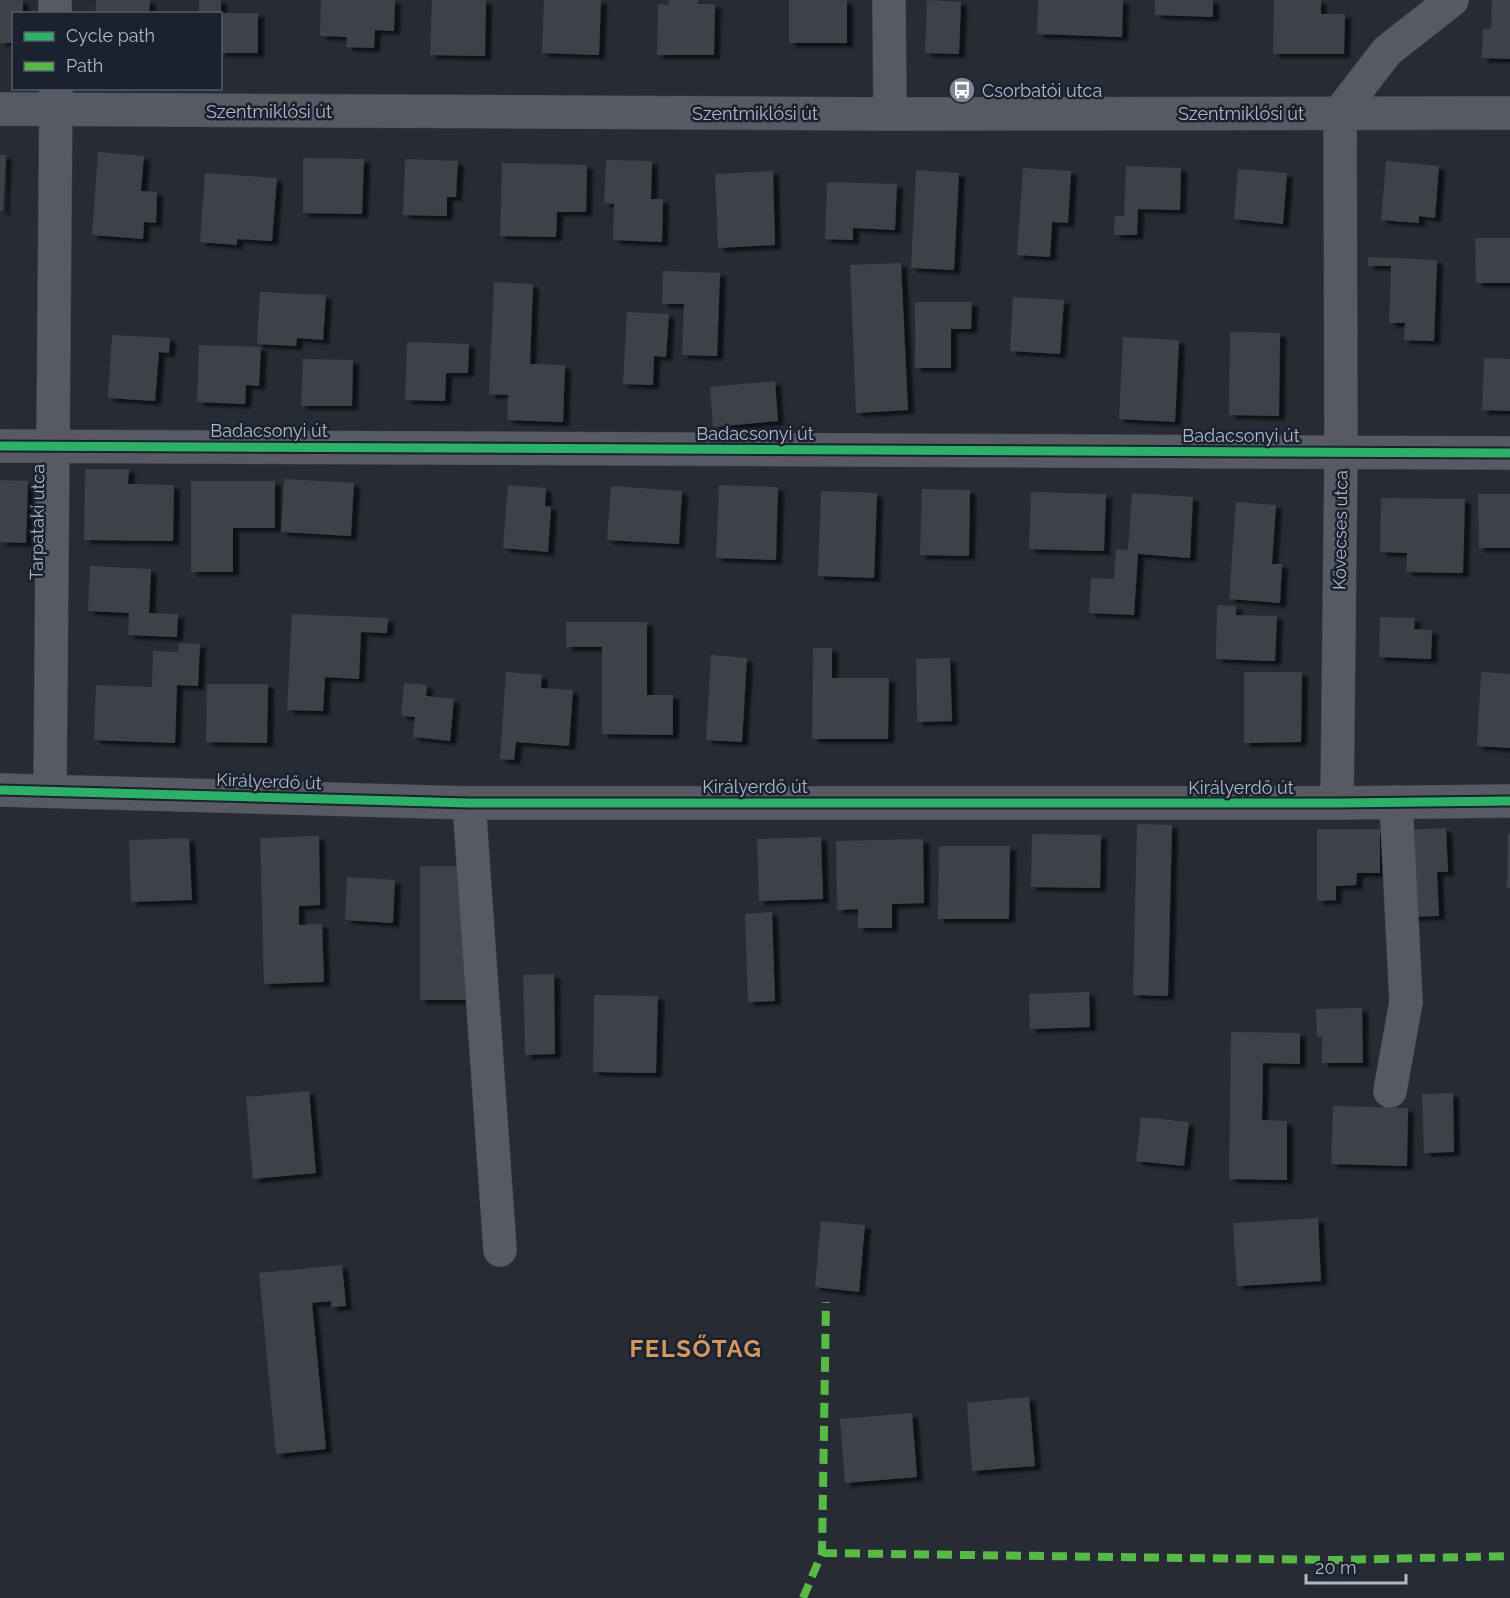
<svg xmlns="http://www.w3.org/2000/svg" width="1510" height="1598" viewBox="0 0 1510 1598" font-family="Raleway,sans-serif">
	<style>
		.building { fill: #3e424a; filter: url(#shadow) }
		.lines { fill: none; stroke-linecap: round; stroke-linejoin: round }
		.minor-casing { stroke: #43464d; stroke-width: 34 }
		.minor { stroke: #575a62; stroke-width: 33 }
		.quiet { stroke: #58b947; stroke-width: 8; stroke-dasharray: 15 8; stroke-linecap: butt }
		.cycleway-casing { stroke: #1a212f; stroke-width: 13 }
		.cycleway { stroke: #2db169; stroke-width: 9 }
		.labels { text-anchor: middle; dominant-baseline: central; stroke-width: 5; stroke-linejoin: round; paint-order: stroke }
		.poi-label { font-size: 18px; fill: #b0b7c6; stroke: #1a212f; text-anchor: start }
		.street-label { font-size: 18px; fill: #b0b7c6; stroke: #1a212f }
		.district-label { font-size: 24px; font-weight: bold; letter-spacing: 1.5px; fill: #d4985d; stroke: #1a212f }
	</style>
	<defs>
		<filter id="shadow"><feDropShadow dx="6" dy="4" stdDeviation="1.5" flood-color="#0009"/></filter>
	</defs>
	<rect width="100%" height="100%" fill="#272b34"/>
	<path class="building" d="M0,0H23V14H14V43H0Z
		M96,0H150L149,14H95Z
		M199,0H221V13H258V53H220V14H199Z
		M321,0H395L394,31L375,30L374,48L346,47L347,37L320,36Z
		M432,0H486L485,56L430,55Z
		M544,0H601L599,55L542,53Z
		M669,0H698V4H715L714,55H657L658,4L669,5Z
		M789,0H847V43H789Z
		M927,0L961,2L959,54L925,53Z
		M1038,0H1123L1122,37L1037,34Z
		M1155,0H1213V17L1155,15Z
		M1274,0H1321V14H1345L1344,54H1273Z
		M1492,0H1510V59L1482,58L1483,29H1491Z
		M98,152L144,156L141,191L157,192L156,223L144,222L143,239L92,235Z
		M0,155H6L3,211H0Z
		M303,158L364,159L362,214L303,213Z
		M405,159L458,161L456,197H447V216L403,215Z
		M606,160L652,161L651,199H663L662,242L613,240L614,204L604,203Z
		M1386,161L1439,166L1435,218L1419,216V223L1381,220Z
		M502,163L587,165L586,212H557L556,237L500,236Z
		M1126,166L1181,168L1180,210L1138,209L1137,235H1114L1115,216H1124Z
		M1023,168L1071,171L1068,223L1052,222L1050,257L1017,255Z
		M1238,169L1287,173L1283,224L1234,219Z
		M916,170L959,173L954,270L911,268Z
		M773,171L775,245L718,248L715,174Z
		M205,173L277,178L272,241L237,239V245L200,242Z
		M827,182L897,184L895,230L853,228V240L825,239Z
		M1475,238H1510V283H1476Z
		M1368,257L1437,260L1434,341L1404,340L1405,323H1389L1391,266H1368Z
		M901,263L908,410L856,413L850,265Z
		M663,271L720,273L717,356L682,355L684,304H662Z
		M494,282L533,284L530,364L565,365L563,422L507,420L508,395L489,394Z
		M260,292L326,295L323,340L297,338L296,346L257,344Z
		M1013,297L1064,300L1060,354L1010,351Z
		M915,302H972L971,329H951V368H915Z
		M627,312L669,314L666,357L654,356L653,385L623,384Z
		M1230,332L1280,333L1279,416L1229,415Z
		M112,335L170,338L169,353L159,352L155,401L108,398Z
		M1123,337L1179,340L1175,422L1119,419Z
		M407,342L469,344L468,373H446L445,401L405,400Z
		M199,345L261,347L259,386L246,385L245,404L197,402Z
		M1484,358L1510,359V411L1482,410Z
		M303,359L353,360L352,406H301Z
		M775,381L778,421L713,427L710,387Z
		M85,469H129L128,484L174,485L173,541L84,540Z
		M284,479L354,483L351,536L281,532Z
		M0,480L28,481L26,543L0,542Z
		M191,481H275V528H233V572H191Z
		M508,485L546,488L545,506L551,507L548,552L503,548Z
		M719,485L778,487L776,560L716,558Z
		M611,486L682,491L679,544L607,540Z
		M922,489L970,490L969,556L920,555Z
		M821,491L877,493L874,578L818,576Z
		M1031,492L1106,494L1104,551L1029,549Z
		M1132,493L1193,497L1190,558L1138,554L1134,615L1089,613L1091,578L1114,579L1116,549L1128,550Z
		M1478,494H1510V548H1479Z
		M1381,498L1465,499L1463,573L1406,572L1407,553L1380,552Z
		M1236,502L1276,505L1272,564H1282L1280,603L1229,599Z
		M90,566L151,569L149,613L178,614L177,637L128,635L129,613L88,611Z
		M1217,605L1236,606V615L1277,616L1275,661L1216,659Z
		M292,614L388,618L387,633L361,632L359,679L325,677L323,711L287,710Z
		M1380,617L1415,618L1414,629L1432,630L1431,659L1379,657Z
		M566,622H647V695H673V735L602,734V647H566Z
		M179,643L200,644L198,686L177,685L175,743L94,740L96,685L152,687L153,651L178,652Z
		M813,648H832V678H889L888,739H812Z
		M711,655L747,658L742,742L706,740Z
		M950,658L952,721L917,722L916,659Z
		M506,672L542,675L541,688L573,690L569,746L516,742L514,760L500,759Z
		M1244,672H1302L1301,742L1244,743Z
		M1481,672L1510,674V748L1477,746Z
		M404,683L427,685L426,696L454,699L450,741L413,737L415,717L401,716Z
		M207,684H268L267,743L206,742Z
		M1137,824L1172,825L1168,996L1133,995Z
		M1446,828L1448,872H1437L1439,916L1407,917L1404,830Z
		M1317,829H1380V873H1357L1356,885L1336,886V900L1317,901Z
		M1032,834L1101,835L1100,888L1031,887Z
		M1508,834H1510V888H1507Z
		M319,836L320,905L299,906V925L322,924L324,982L264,984L260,838Z
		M821,837L823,899L759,901L757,839Z
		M189,838L192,900L131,902L129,840Z
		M923,839L924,903L892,904V928H858V909L837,910L836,841Z
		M939,846H1010L1009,919H938Z
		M420,866H471L470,1000H420Z
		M347,877L395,880L393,923L345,920Z
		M772,912L775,1001L748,1002L745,914Z
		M554,974L555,1054L525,1055L523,975Z
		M1089,992L1090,1027L1030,1029L1029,994Z
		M594,995L658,996L656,1073L593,1072Z
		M1362,1008L1363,1063H1322V1037H1317L1316,1009Z
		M1231,1032L1300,1033V1064L1263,1063L1262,1120L1287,1121V1180L1229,1179Z
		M309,1091L316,1173L253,1179L246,1097Z
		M1453,1093L1454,1152L1424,1153L1422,1094Z
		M1333,1106L1408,1108L1407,1166L1331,1164Z
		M1141,1117L1189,1122L1184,1166L1136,1161Z
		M1318,1218L1321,1281L1237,1286L1233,1223Z
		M821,1221L865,1225L859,1292L815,1287Z
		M342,1265L346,1306L331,1307V1301L312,1303L326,1449L276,1454L259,1273Z
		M1029,1397L1035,1466L972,1471L967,1403Z
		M912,1413L917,1477L845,1483L840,1419Z"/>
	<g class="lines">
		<defs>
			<path id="minor" d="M55,0V14
				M889,0L890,114
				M0,109L890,114L1510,113
				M0,446L1510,453
				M0,790L469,803H1337L1510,801
				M50,791L56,88
				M469,803L500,1250
				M1337,803L1341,452L1340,112L1387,51L1452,0
				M1390,1091L1406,1002L1396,802"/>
		</defs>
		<use href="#minor" class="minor-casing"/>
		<use href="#minor" class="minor"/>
		<path class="quiet" d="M822,1553L1336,1560L1510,1556
			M803,1598L822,1553L826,1302"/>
		<defs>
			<path id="cycleway" d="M0,446L1510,453
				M0,790L469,803H1337L1510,801"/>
		</defs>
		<use href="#cycleway" class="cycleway-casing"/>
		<use href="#cycleway" class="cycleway"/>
	</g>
	<defs>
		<symbol id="bus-disc" viewBox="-11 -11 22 22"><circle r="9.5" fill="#808693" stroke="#1a212f"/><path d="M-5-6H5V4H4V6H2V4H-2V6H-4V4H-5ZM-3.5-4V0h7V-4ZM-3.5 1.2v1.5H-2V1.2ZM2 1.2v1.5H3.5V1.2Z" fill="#fff"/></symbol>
	</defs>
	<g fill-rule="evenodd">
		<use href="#bus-disc" x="947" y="75" width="30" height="30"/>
	</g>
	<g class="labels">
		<g class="poi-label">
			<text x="982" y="90">Csorbatói utca</text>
		</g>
		<g class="street-label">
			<text x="269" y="111">Szentmiklósi út</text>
			<text x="755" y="113">Szentmiklósi út</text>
			<text x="1241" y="113">Szentmiklósi út</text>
			<text x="269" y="430">Badacsonyi út</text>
			<text x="755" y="433">Badacsonyi út</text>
			<text x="1241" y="435">Badacsonyi út</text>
			<text transform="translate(37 522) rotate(-89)">Tarpataki utca</text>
			<text transform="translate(1340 530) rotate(-89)">Kövecses utca</text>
			<text transform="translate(269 781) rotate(2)">Királyerdő út</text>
			<text x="755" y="786">Királyerdő út</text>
			<text x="1241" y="787">Királyerdő út</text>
		</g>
		<g class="district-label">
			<text x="696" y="1348">FELSŐTAG</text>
		</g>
	</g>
	<rect x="12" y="12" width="210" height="78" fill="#1a212f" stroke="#565d6b" stroke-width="1.5"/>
	<rect x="24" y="32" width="30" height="9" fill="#2db169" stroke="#565d6b" stroke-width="1.5"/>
	<text x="66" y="42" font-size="18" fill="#b0b7c6">Cycle path</text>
	<rect x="24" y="62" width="30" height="9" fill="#58b947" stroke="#565d6b" stroke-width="1.5"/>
	<text x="66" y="72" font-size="18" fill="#b0b7c6">Path</text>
	<path d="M1306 1574v9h100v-9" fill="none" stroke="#b0b7c6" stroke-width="3"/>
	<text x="1315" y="1574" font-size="18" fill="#b0b7c6" stroke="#1a212f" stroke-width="4.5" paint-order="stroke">20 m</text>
</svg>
